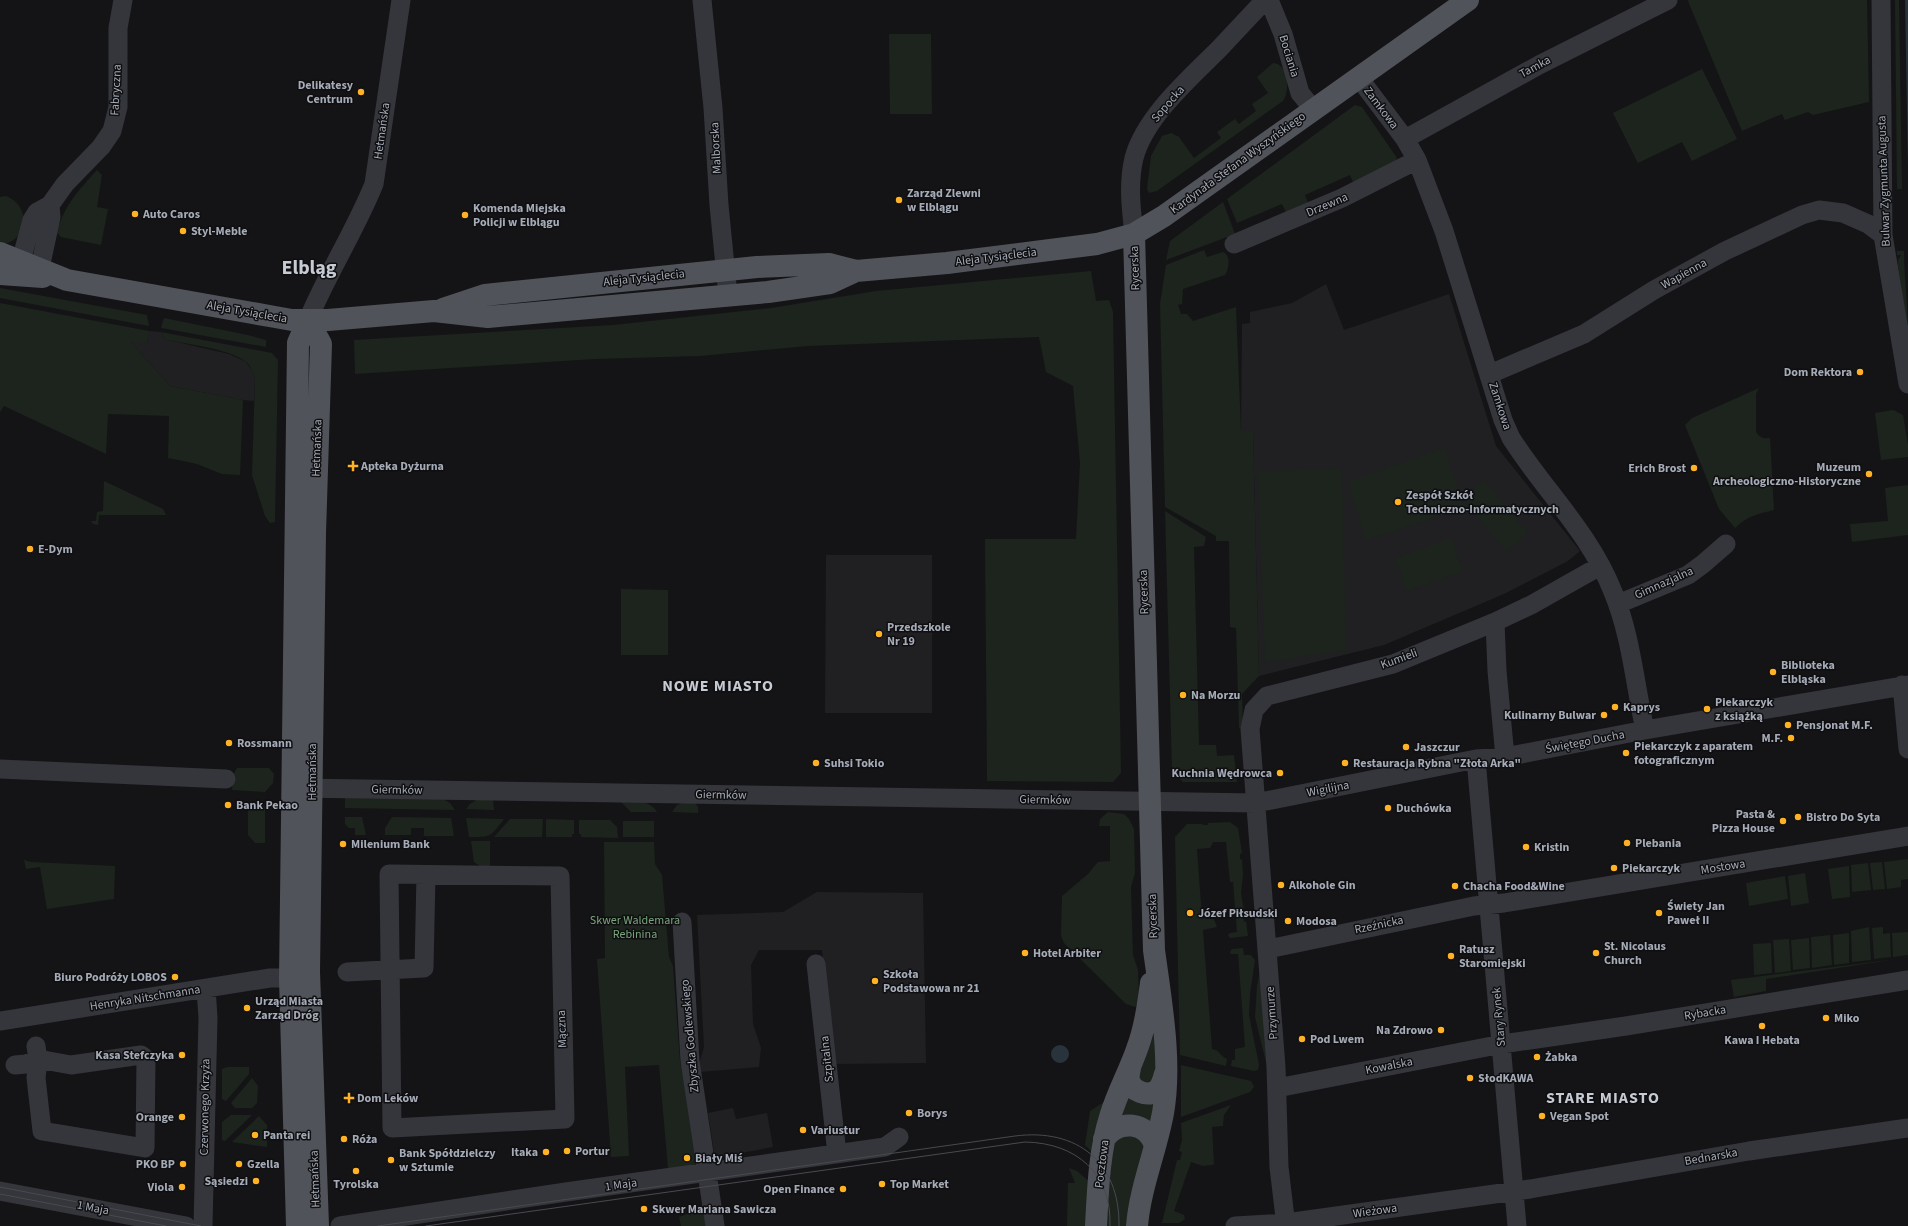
<svg xmlns="http://www.w3.org/2000/svg" width="1908" height="1226" viewBox="0 0 1908 1226" font-family="'Source Sans 3',sans-serif">
	<style>
		.built { fill: #202023 }
		.green { fill: #1c241d }
		.water { fill: #29333b }
		.lines { fill: none; stroke-linecap: round; stroke-linejoin: round }
		.minor { stroke: #35363b; stroke-width: 19 }
		.major { stroke: #51535a; stroke-width: 22 }
		.tram { stroke: #484a50; stroke-width: 1 }
		.poi-dot { fill: #feb224; stroke: #0f0f11; stroke-width: 1.5 }
		.labels { text-anchor: middle; dominant-baseline: central; stroke-width: 3; stroke-linejoin: round; paint-order: stroke }
		.street-label { font-size: 12px; fill: #a5abb7; stroke: #0f0f11 }
		.poi-label { font-size: 12px; font-weight: bold; fill: #a5abb7; stroke: #0f0f11; text-anchor: start }
		.park-label { font-size: 12px; fill: #7aa47c; stroke: #0f0f11 }
		.district-label { font-size: 16px; font-weight: bold; letter-spacing: 1px; fill: #c6cad3; stroke: #0f0f11 }
		.town-label { font-size: 20px; font-weight: bold; fill: #c6cad3; stroke: #0f0f11 }
	</style>
	<rect width="100%" height="100%" fill="#141416"/>
	<path class="built" d="M1326,284L1344,330L1449,294L1496,446L1580,551L1568,561L1504,594L1384,645L1259,676L1253,431H1241L1242,324L1250,323V312L1292,303Z
		M149,331L161,332L164,338L168,340L229,354L246,362L252,370L255,378L254,401L243,400L170,386L130,341L147,343Z
		M826,555H932V713H825Z
		M817,892L923,893L926,1063L834,1064L822,950H759L751,965L753,1024L761,1048L759,1067L700,1072L699,1064L704,1047L697,915L783,912Z
		M733,1108L736,1119L767,1113L773,1147L715,1158L708,1113Z"/>
	<path class="green" d="M1689,0H1867L1869,102L1813,115L1808,112L1785,120L1782,114L1742,131L1688,1Z
		M1895,0H1899L1902,189H1897Z
		M889,34H931L932,114H890Z
		M1273,63C1289,64 1290,91 1283,101L1157,191L1149,193L1147,189L1151,156L1162,136L1171,133L1179,137L1194,158L1221,138L1217,132L1235,119L1239,124L1256,111L1252,104L1268,93L1257,77Z
		M1702,69L1737,139L1692,161L1682,142L1638,163L1613,113Z
		M1355,105L1362,107L1397,158L1393,167L1355,187L1350,175L1305,195L1310,207L1288,216L1282,204L1237,223L1227,199Z
		M97,170L102,175L97,207L108,209L101,245L61,237L57,233C63,206 80,189 97,170Z
		M6,196C33,206 27,244 0,244V197Z
		M1223,202L1235,234L1166,260L1170,241Z
		M1204,250L1207,257L1223,252C1231,255 1229,269 1225,275L1183,289L1182,304L1178,305L1181,314H1187L1193,321L1236,307L1241,431H1253L1259,676L1242,694L1243,728H1239L1236,628L1230,627L1229,541H1216V536L1165,507L1160,304L1166,265Z
		M1897,251H1904C1904,278 1908,305 1908,333L1898,266V260L1901,255H1897Z
		M1091,271L1096,301L1109,300L1113,312L1121,773L1113,782L987,781L985,539H1076L1080,463L1073,386L1046,372L1039,337L808,346L700,356L595,359L355,374L354,340L613,325L771,308L876,291Z
		M0,288L147,315L149,326L0,298Z
		M0,303L149,331L147,343L131,342L170,386L243,400L240,475L222,474L197,464L168,458L169,416L108,414L106,454L4,406L0,412Z
		M164,318L248,335L266,340V347L161,328Z
		M161,332L272,353L278,360L275,522L270,523L265,516L252,475L255,378C253,372 251,366 246,362C228,348 190,345 168,340L164,338Z
		M1759,388L1756,394V432C1760,438 1764,439 1770,438L1774,510C1758,514 1747,516 1735,528L1719,509L1685,425L1692,418Z
		M1893,410L1903,415L1908,445V457L1881,460L1875,413Z
		M1444,448L1464,508L1366,540L1348,482Z
		M1342,469L1346,650L1265,662L1258,471Z
		M1484,480L1528,533L1506,551L1462,498Z
		M104,481L163,509L166,515H99L98,525L93,524L91,521H96L97,512L103,511Z
		M1908,485V535L1852,542L1850,524L1888,521L1885,488Z
		M1165,511L1206,537L1204,546L1194,547L1199,745H1216L1217,756L1234,755L1237,782H1183L1172,770Z
		M1451,538L1463,571L1407,591L1395,558Z
		M621,589L668,590V655H621Z
		M237,768H269L274,774L273,783L265,792L232,790L233,775Z
		M345,798L443,799L450,803L455,810L345,808Z
		M478,799L493,800L494,810L466,809L470,804Z
		M621,802C634,802 650,799 657,812H631Z
		M248,803H260L265,807V843H255L248,835Z
		M682,803H695L698,807V813L672,812L677,805Z
		M1108,812L1124,814L1129,819L1134,829L1135,873L1131,887L1133,955L1138,970L1139,1002L1135,1007L1126,1004L1064,943L1061,936L1062,896L1088,874L1098,862L1110,861V826H1099L1100,819Z
		M345,817H362L366,835H355V828H349L345,824Z
		M392,817L451,818L454,836H424V828H411V835H385V828Z
		M466,818L504,819C490,837 492,837 469,837Z
		M510,819H543L542,837H494Z
		M546,819L574,820V834H572V837H546Z
		M579,820H610L617,827L618,838L581,837V834H579Z
		M623,821H654V837H623Z
		M1230,822L1238,828L1242,853L1240,854V859L1242,860L1243,875L1241,893L1245,916H1243L1244,922L1246,921L1248,936L1230,938L1228,935L1230,933L1237,932L1233,882H1230L1226,842H1213L1210,848L1197,849L1202,918L1214,919L1217,927L1203,930L1212,1049C1220,1050 1221,1057 1227,1059L1226,1066L1180,1055L1175,837L1187,824H1202L1203,825H1208V823Z
		M471,841H490V868H483L474,862Z
		M604,842H654L655,864L662,875L669,957L673,966L680,1061L699,1165L668,1169L659,1065L625,1067L629,1156L611,1157L597,959L605,958Z
		M1908,859V879L1901,880V887L1887,889L1884,862Z
		M24,860L31,862L115,866L114,899L47,909L40,867L26,869Z
		M1882,862L1885,889L1873,890L1870,863Z
		M1868,863L1871,890L1852,892L1851,865Z
		M1849,866L1850,897L1832,899L1828,869Z
		M1805,873L1809,903L1791,906L1788,876Z
		M1785,876L1788,899L1749,906L1746,883Z
		M1869,927L1871,960L1852,962L1851,931Z
		M1883,927V934L1890,933L1891,957L1874,959L1872,928Z
		M1908,932V955L1893,957L1892,933Z
		M1849,933V963L1834,965L1833,935Z
		M1830,935L1832,965L1812,968L1811,937Z
		M1809,938L1810,968L1793,970L1791,940Z
		M1789,939L1791,971L1775,973L1773,940Z
		M1771,943L1772,973L1754,975L1753,944Z
		M1243,948L1244,955H1251L1255,960L1250,994L1249,1015L1259,1065L1258,1070L1254,1071L1231,1066L1232,1060H1235V1049L1245,1047L1238,954H1231L1230,952L1232,949Z
		M1897,959L1766,979V991L1734,997L1731,980Z
		M1260,971L1266,1063L1255,1017L1257,986Z
		M1153,1017L1157,1076L1142,1088L1137,1071Z
		M1181,1065L1251,1081L1254,1087L1250,1092L1181,1117Z
		M227,1067H249V1074L226,1101L222,1099V1069Z
		M252,1078L258,1086L257,1103L252,1108H235L231,1103Z
		M1124,1097H1154L1152,1126L1123,1121L1119,1112Z
		M1107,1100L1093,1153L1085,1145L1090,1111Z
		M1231,1105L1224,1115L1223,1126L1212,1127L1214,1164L1212,1165L1203,1166L1191,1162L1174,1211L1184,1215L1185,1219L1179,1223H1162L1177,1160H1180L1182,1152L1179,1151L1182,1140L1181,1123Z
		M231,1115H252L225,1141L222,1140V1122Z
		M259,1116L267,1125V1147L232,1142Z
		M1119,1133L1147,1141L1130,1226H1104L1110,1148Z
		M1069,1168L1077,1171L1091,1183L1089,1226H1067L1068,1183H1075Z
		M704,1208L706,1226H681L679,1217Z"/>
	<path class="water" d="M1905,0H1908V167Z
		M1051 1054a9 9 0 1 1 18 0a9 9 0 1 1-18 0Z"/>
	<g class="lines">
		<path class="minor" d="M702,0L713,108L719,205L728,296
			M1269,0L1283,34L1300,93L1313,109
			M1881,0L1883,235L1908,384
			M1359,78L1405,139L1417,160L1444,231L1503,420L1511,438C1544,490 1590,533 1613,592C1631,635 1635,685 1645,730
			M1405,139L1539,65L1668,0
			M50,205L51,217L42,259L30,276L21,261L32,220L37,212L50,205L65,184L101,147L112,131L118,107V28L123,0
			M1134,234C1131,209 1128,183 1134,158C1145,117 1189,79 1219,49C1234,33 1250,16 1265,0
			M1234,244L1342,198L1417,160
			M308,320C327,274 355,231 374,184L401,0
			M1490,374L1584,334L1654,290L1725,251L1802,215L1819,210L1843,213L1868,224L1883,235
			M1618,604L1688,575L1703,564L1726,544
			M1495,622L1497,671L1505,757
			M1902,685L1908,749
			M1476,759L1517,1226
			M0,769L226,779
			M297,788L1256,803L1476,759L1505,757L1645,730L1908,685
			M389,874L560,876L565,1119L392,1128Z
			M682,922L690,1061L715,1226
			M1268,949L1474,906L1504,903L1908,836
			M816,964L837,1154
			M347,972L424,968L426,875
			M0,1021L270,978H290
			M15,1065L26,1064L38,1059L71,1065L141,1055L146,1059L145,1148L42,1131L36,1078L38,1059L36,1046
			M1277,1088L1502,1044L1626,1026L1908,980
			M0,1191L186,1226
			M203,1226L208,1018L206,988
			M340,1226L566,1192L885,1147L899,1137
			M1235,1226L1286,1223L1530,1189L1749,1151L1908,1128
			M1286,1226L1279,1167L1276,1067L1250,729L1254,710L1267,696L1393,664L1495,622L1531,605L1600,566"/>
		<path class="major" d="M1134,234L1154,950C1161,1002 1172,1062 1163,1113C1156,1151 1140,1188 1137,1226
			M0,253L67,280L275,317L292,320H328L434,311L488,317L768,292L830,283L856,271L947,263L1097,244L1134,234L1164,216L1468,0
			M0,274L43,277
			M443,309L485,295L757,267L829,264L856,271
			M308,320L321,344L315,533L309,972L318,1226
			M1130,1068C1129,1072 1128,1076 1129,1081C1132,1091 1147,1097 1156,1091C1162,1087 1163,1080 1165,1074
			M1104,1139C1118,1119 1148,1121 1155,1146
			M297,1226L290,978L298,343L308,320
			M1096,1226C1098,1190 1099,1152 1110,1117C1117,1093 1129,1072 1137,1049C1145,1028 1148,1005 1151,983"/>
		<path class="tram" d="M0,1187L201,1226
			M0,1194L166,1226
			M378,1226L1015,1136C1077,1128 1120,1162 1119,1226
			M426,1226L1025,1142C1076,1143 1112,1173 1110,1226"/>
	</g>
	<g class="poi-dot">
		<circle cx="361" cy="92" r="4"/>
		<circle cx="899" cy="200" r="4"/>
		<circle cx="135" cy="214" r="4"/>
		<circle cx="465" cy="215" r="4"/>
		<circle cx="183" cy="231" r="4"/>
		<circle cx="1860" cy="372" r="4"/>
		<path d="M351 460h4v4h4v4h-4v4h-4v-4h-4v-4h4z"/>
		<circle cx="1694" cy="468" r="4"/>
		<circle cx="1869" cy="474" r="4"/>
		<circle cx="1398" cy="502" r="4"/>
		<circle cx="30" cy="549" r="4"/>
		<circle cx="879" cy="634" r="4"/>
		<circle cx="1773" cy="672" r="4"/>
		<circle cx="1183" cy="695" r="4"/>
		<circle cx="1615" cy="707" r="4"/>
		<circle cx="1707" cy="709" r="4"/>
		<circle cx="1604" cy="715" r="4"/>
		<circle cx="1788" cy="725" r="4"/>
		<circle cx="1791" cy="738" r="4"/>
		<circle cx="229" cy="743" r="4"/>
		<circle cx="1406" cy="747" r="4"/>
		<circle cx="1626" cy="753" r="4"/>
		<circle cx="816" cy="763" r="4"/>
		<circle cx="1345" cy="763" r="4"/>
		<circle cx="1280" cy="773" r="4"/>
		<circle cx="228" cy="805" r="4"/>
		<circle cx="1388" cy="808" r="4"/>
		<circle cx="1798" cy="817" r="4"/>
		<circle cx="1783" cy="821" r="4"/>
		<circle cx="1627" cy="843" r="4"/>
		<circle cx="343" cy="844" r="4"/>
		<circle cx="1526" cy="847" r="4"/>
		<circle cx="1614" cy="868" r="4"/>
		<circle cx="1281" cy="885" r="4"/>
		<circle cx="1455" cy="886" r="4"/>
		<circle cx="1190" cy="913" r="4"/>
		<circle cx="1659" cy="913" r="4"/>
		<circle cx="1288" cy="921" r="4"/>
		<circle cx="1025" cy="953" r="4"/>
		<circle cx="1596" cy="953" r="4"/>
		<circle cx="1451" cy="956" r="4"/>
		<circle cx="175" cy="977" r="4"/>
		<circle cx="875" cy="981" r="4"/>
		<circle cx="247" cy="1008" r="4"/>
		<circle cx="1826" cy="1018" r="4"/>
		<circle cx="1762" cy="1026" r="4"/>
		<circle cx="1441" cy="1030" r="4"/>
		<circle cx="1302" cy="1039" r="4"/>
		<circle cx="182" cy="1055" r="4"/>
		<circle cx="1537" cy="1057" r="4"/>
		<circle cx="1470" cy="1078" r="4"/>
		<path d="M347 1092h4v4h4v4h-4v4h-4v-4h-4v-4h4z"/>
		<circle cx="909" cy="1113" r="4"/>
		<circle cx="1542" cy="1116" r="4"/>
		<circle cx="182" cy="1117" r="4"/>
		<circle cx="803" cy="1130" r="4"/>
		<circle cx="255" cy="1135" r="4"/>
		<circle cx="344" cy="1139" r="4"/>
		<circle cx="567" cy="1151" r="4"/>
		<circle cx="546" cy="1152" r="4"/>
		<circle cx="687" cy="1158" r="4"/>
		<circle cx="391" cy="1160" r="4"/>
		<circle cx="183" cy="1164" r="4"/>
		<circle cx="239" cy="1164" r="4"/>
		<circle cx="356" cy="1171" r="4"/>
		<circle cx="256" cy="1181" r="4"/>
		<circle cx="882" cy="1184" r="4"/>
		<circle cx="182" cy="1187" r="4"/>
		<circle cx="843" cy="1189" r="4"/>
		<circle cx="644" cy="1209" r="4"/>
	</g>
	<g class="labels">
		<g class="street-label">
			<text transform="translate(1289 56) rotate(73)">Bociania</text>
			<text transform="translate(1535 67) rotate(-28)">Tamka</text>
			<text transform="translate(116 90) rotate(-87)">Fabryczna</text>
			<text transform="translate(1168 104) rotate(-49)">Sopocka</text>
			<text transform="translate(1381 108) rotate(53)">Zamkowa</text>
			<text transform="translate(382 131) rotate(-82)">Hetmańska</text>
			<text transform="translate(716 148) rotate(-93)">Malborska</text>
			<text transform="translate(1238 163) rotate(-36)">Kardynała Stefana Wyszyńskiego</text>
			<text transform="translate(1884 181) rotate(-92)">Bulwar Zygmunta Augusta</text>
			<text transform="translate(1327 205) rotate(-23)">Drzewna</text>
			<text transform="translate(996 257) rotate(-7)">Aleja Tysiąclecia</text>
			<text transform="translate(1135 268) rotate(-92)">Rycerska</text>
			<text transform="translate(1684 274) rotate(-29)">Wapienna</text>
			<text transform="translate(644 278) rotate(-6)">Aleja Tysiąclecia</text>
			<text transform="translate(247 312) rotate(10)">Aleja Tysiąclecia</text>
			<text transform="translate(1500 406) rotate(72)">Zamkowa</text>
			<text transform="translate(317 448) rotate(-88)">Hetmańska</text>
			<text transform="translate(1664 583) rotate(-24)">Gimnazjalna</text>
			<text transform="translate(1144 592) rotate(-92)">Rycerska</text>
			<text transform="translate(1399 659) rotate(-20)">Kumieli</text>
			<text transform="translate(1585 742) rotate(-11)">Świętego Ducha</text>
			<text transform="translate(312 772) rotate(-90)">Hetmańska</text>
			<text transform="translate(1328 789) rotate(-11)">Wigilijna</text>
			<text transform="translate(397 790) rotate(1)">Giermków</text>
			<text transform="translate(721 795) rotate(1)">Giermków</text>
			<text transform="translate(1045 800) rotate(1)">Giermków</text>
			<text transform="translate(1723 867) rotate(-9)">Mostowa</text>
			<text transform="translate(1153 916) rotate(-92)">Rycerska</text>
			<text transform="translate(1379 925) rotate(-12)">Rzeźnicka</text>
			<text transform="translate(145 998) rotate(-9)">Henryka Nitschmanna</text>
			<text transform="translate(1272 1013) rotate(-94)">Przymurze</text>
			<text transform="translate(1705 1013) rotate(-9)">Rybacka</text>
			<text transform="translate(1499 1017) rotate(-95)">Stary Rynek</text>
			<text transform="translate(562 1029) rotate(-92)">Mączna</text>
			<text transform="translate(690 1036) rotate(-95)">Zbyszka Godlewskiego</text>
			<text transform="translate(827 1059) rotate(-96)">Szpitalna</text>
			<text transform="translate(1389 1066) rotate(-11)">Kowalska</text>
			<text transform="translate(205 1107) rotate(-89)">Czerwonego Krzyża</text>
			<text transform="translate(1711 1157) rotate(-10)">Bednarska</text>
			<text transform="translate(1102 1164) rotate(-83)">Pocztowa</text>
			<text transform="translate(315 1179) rotate(-92)">Hetmańska</text>
			<text transform="translate(621 1185) rotate(-8)">1 Maja</text>
			<text transform="translate(93 1208) rotate(11)">1 Maja</text>
			<text transform="translate(1375 1211) rotate(-8)">Wieżowa</text>
		</g>
		<g class="poi-label">
			<text x="353" y="85" text-anchor="end">Delikatesy<tspan x="353" dy="14">Centrum</tspan></text>
			<text x="907" y="193">Zarząd Zlewni<tspan x="907" dy="14">w Elblągu</tspan></text>
			<text x="473" y="208">Komenda Miejska<tspan x="473" dy="14">Policji w Elblągu</tspan></text>
			<text x="143" y="214">Auto Caros</text>
			<text x="191" y="231">Styl-Meble</text>
			<text x="1852" y="372" text-anchor="end">Dom Rektora</text>
			<text x="361" y="466">Apteka Dyżurna</text>
			<text x="1861" y="467" text-anchor="end">Muzeum<tspan x="1861" dy="14">Archeologiczno-Historyczne</tspan></text>
			<text x="1686" y="468" text-anchor="end">Erich Brost</text>
			<text x="1406" y="495">Zespół Szkół<tspan x="1406" dy="14">Techniczno-Informatycznych</tspan></text>
			<text x="38" y="549">E-Dym</text>
			<text x="887" y="627">Przedszkole<tspan x="887" dy="14">Nr 19</tspan></text>
			<text x="1781" y="665">Biblioteka<tspan x="1781" dy="14">Elbląska</tspan></text>
			<text x="1191" y="695">Na Morzu</text>
			<text x="1715" y="702">Piekarczyk<tspan x="1715" dy="14">z książką</tspan></text>
			<text x="1623" y="707">Kaprys</text>
			<text x="1596" y="715" text-anchor="end">Kulinarny Bulwar</text>
			<text x="1796" y="725">Pensjonat M.F.</text>
			<text x="1783" y="738" text-anchor="end">M.F.</text>
			<text x="237" y="743">Rossmann</text>
			<text x="1634" y="746">Piekarczyk z aparatem<tspan x="1634" dy="14">fotograficznym</tspan></text>
			<text x="1414" y="747">Jaszczur</text>
			<text x="824" y="763">Suhsi Tokio</text>
			<text x="1353" y="763">Restauracja Rybna "Złota Arka"</text>
			<text x="1272" y="773" text-anchor="end">Kuchnia Wędrowca</text>
			<text x="236" y="805">Bank Pekao</text>
			<text x="1396" y="808">Duchówka</text>
			<text x="1775" y="814" text-anchor="end">Pasta &amp;<tspan x="1775" dy="14">Pizza House</tspan></text>
			<text x="1806" y="817">Bistro Do Syta</text>
			<text x="1635" y="843">Plebania</text>
			<text x="351" y="844">Milenium Bank</text>
			<text x="1534" y="847">Kristin</text>
			<text x="1622" y="868">Piekarczyk</text>
			<text x="1289" y="885">Alkohole Gin</text>
			<text x="1463" y="886">Chacha Food&amp;Wine</text>
			<text x="1667" y="906">Świety Jan<tspan x="1667" dy="14">Paweł II</tspan></text>
			<text x="1198" y="913">Józef Piłsudski</text>
			<text x="1296" y="921">Modosa</text>
			<text x="1604" y="946">St. Nicolaus<tspan x="1604" dy="14">Church</tspan></text>
			<text x="1459" y="949">Ratusz<tspan x="1459" dy="14">Staromiejski</tspan></text>
			<text x="1033" y="953">Hotel Arbiter</text>
			<text x="883" y="974">Szkoła<tspan x="883" dy="14">Podstawowa nr 21</tspan></text>
			<text x="167" y="977" text-anchor="end">Biuro Podróży LOBOS</text>
			<text x="255" y="1001">Urząd Miasta<tspan x="255" dy="14">Zarząd Dróg</tspan></text>
			<text x="1834" y="1018">Miko</text>
			<text x="1433" y="1030" text-anchor="end">Na Zdrowo</text>
			<text x="1310" y="1039">Pod Lwem</text>
			<text x="1762" y="1040" text-anchor="middle">Kawa I Hebata</text>
			<text x="174" y="1055" text-anchor="end">Kasa Stefczyka</text>
			<text x="1545" y="1057">Żabka</text>
			<text x="1478" y="1078">SłodKAWA</text>
			<text x="357" y="1098">Dom Leków</text>
			<text x="917" y="1113">Borys</text>
			<text x="1550" y="1116">Vegan Spot</text>
			<text x="174" y="1117" text-anchor="end">Orange</text>
			<text x="811" y="1130">Variustur</text>
			<text x="263" y="1135">Panta rei</text>
			<text x="352" y="1139">Róża</text>
			<text x="575" y="1151">Portur</text>
			<text x="538" y="1152" text-anchor="end">Itaka</text>
			<text x="399" y="1153">Bank Spółdzielczy<tspan x="399" dy="14">w Sztumie</tspan></text>
			<text x="695" y="1158">Biały Miś</text>
			<text x="175" y="1164" text-anchor="end">PKO BP</text>
			<text x="247" y="1164">Gzella</text>
			<text x="248" y="1181" text-anchor="end">Sąsiedzi</text>
			<text x="356" y="1184" text-anchor="middle">Tyrolska</text>
			<text x="890" y="1184">Top Market</text>
			<text x="174" y="1187" text-anchor="end">Viola</text>
			<text x="835" y="1189" text-anchor="end">Open Finance</text>
			<text x="652" y="1209">Skwer Mariana Sawicza</text>
		</g>
		<g class="park-label">
			<text x="635" y="920">Skwer Waldemara<tspan x="635" dy="14">Rebinina</tspan></text>
		</g>
		<g class="district-label">
			<text x="718" y="686">NOWE MIASTO</text>
			<text x="1603" y="1098">STARE MIASTO</text>
		</g>
		<g class="town-label">
			<text x="309" y="268">Elbląg</text>
		</g>
	</g>
</svg>
